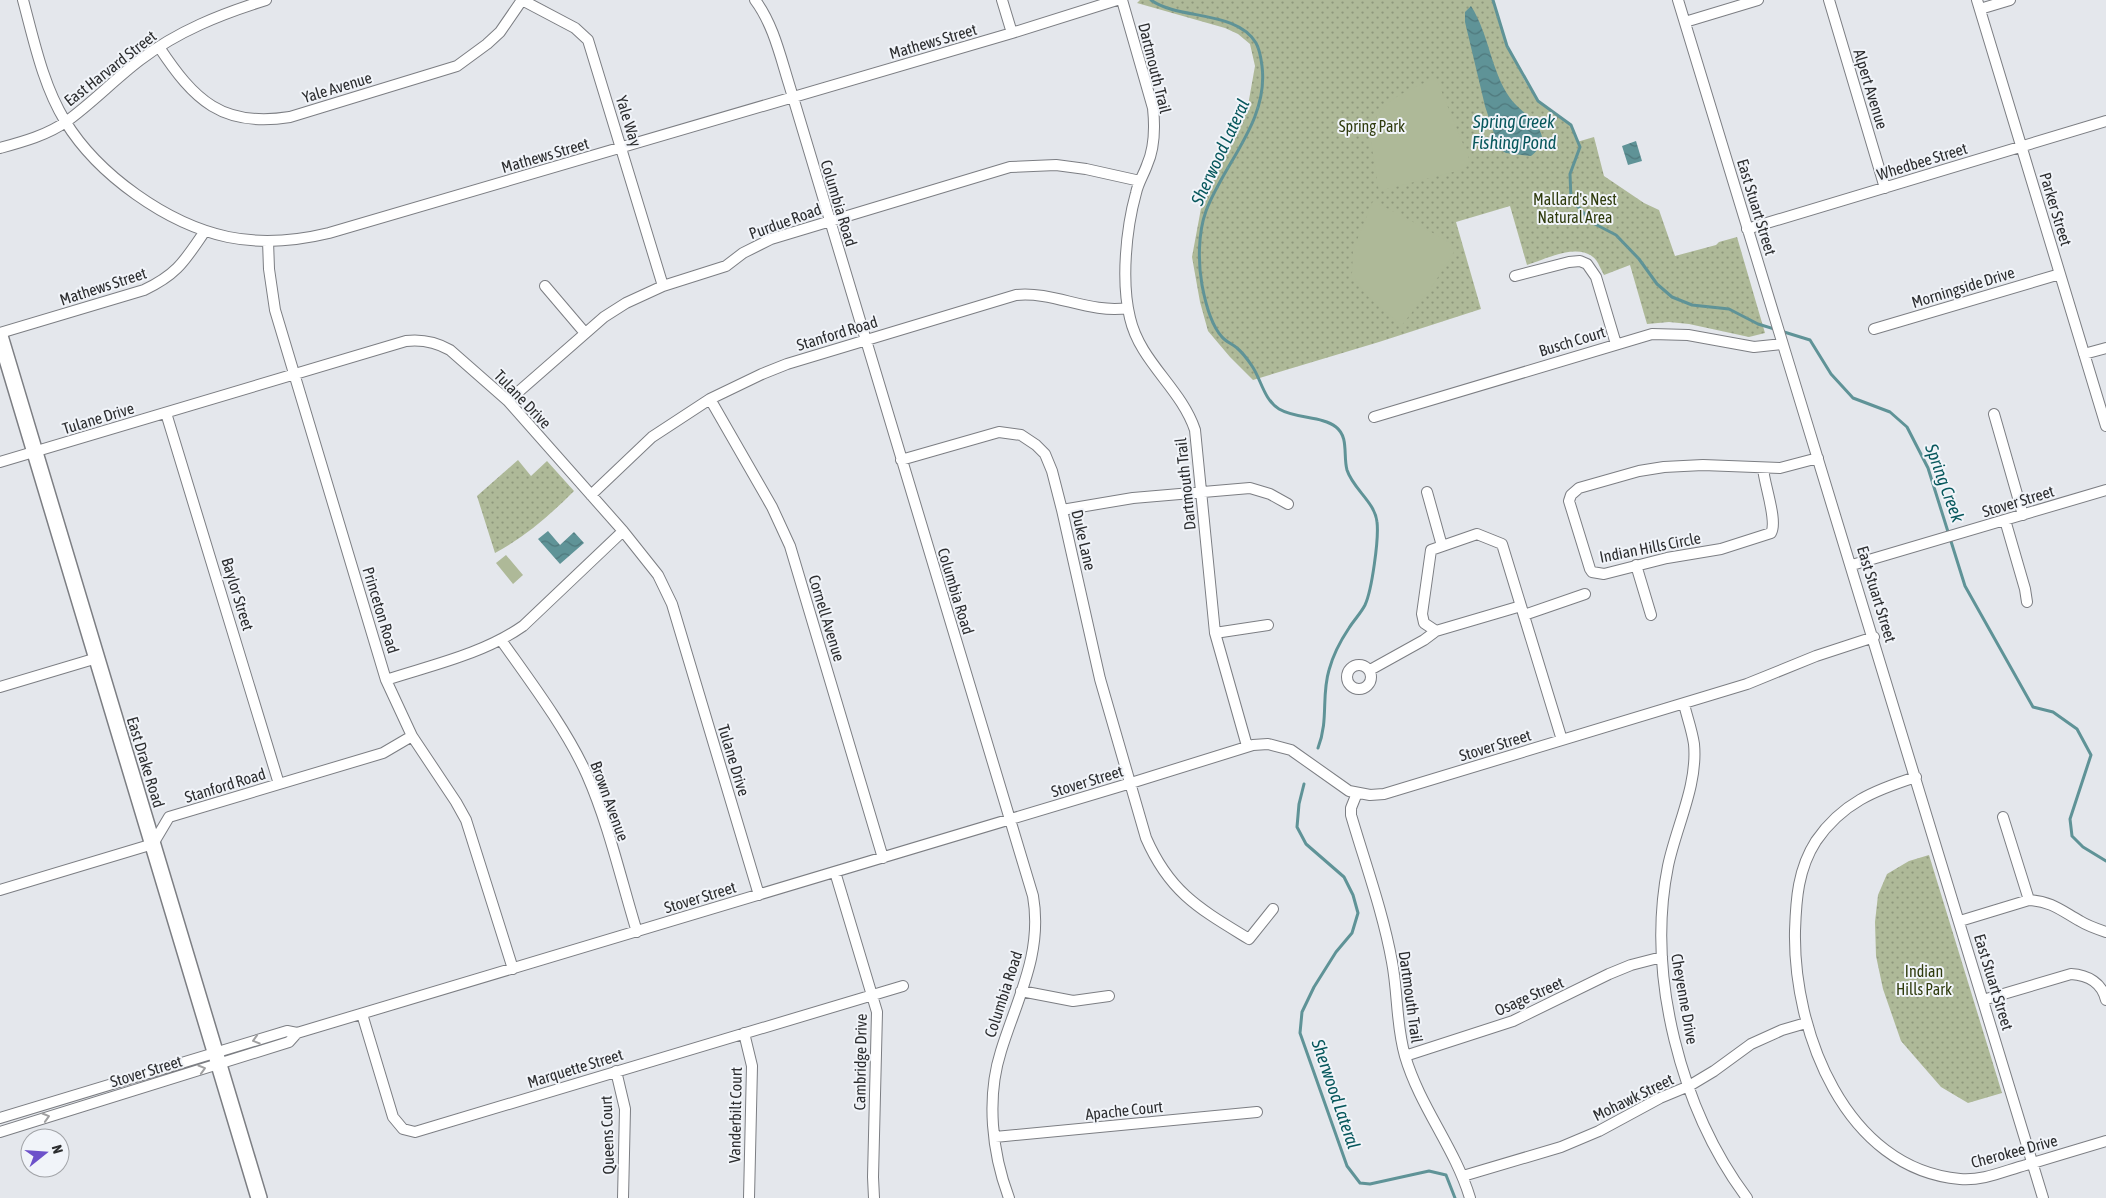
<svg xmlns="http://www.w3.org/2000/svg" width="2106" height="1198" viewBox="0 0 2106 1198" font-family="'Asap Condensed',sans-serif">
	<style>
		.grass { fill: url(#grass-dots) }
		.garden { fill: #aeb998 }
		.water { fill: url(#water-waves) }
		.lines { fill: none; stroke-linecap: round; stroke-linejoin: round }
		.stream { stroke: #5f9397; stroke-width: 3 }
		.minor-casing { stroke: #7c7e83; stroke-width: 12 }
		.secondary-casing { stroke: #7c7e83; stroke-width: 18 }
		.minor { stroke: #fff; stroke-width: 10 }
		.secondary { stroke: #fff; stroke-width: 15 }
		.oneway { stroke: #a0a0a1 }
		.labels { text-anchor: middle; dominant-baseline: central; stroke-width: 4; stroke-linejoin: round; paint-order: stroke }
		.street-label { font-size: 16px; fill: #2c2d2f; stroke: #f1f4f9 }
		.park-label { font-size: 16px; fill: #2f3b0d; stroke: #f1f4f9 }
		.water-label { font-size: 18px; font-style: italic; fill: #07575c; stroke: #f1f4f9 }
	</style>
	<defs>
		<pattern id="grass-dots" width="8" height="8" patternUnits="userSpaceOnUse" patternTransform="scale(1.25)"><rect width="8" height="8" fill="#aeb998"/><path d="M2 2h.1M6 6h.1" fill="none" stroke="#8e977c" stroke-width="1.8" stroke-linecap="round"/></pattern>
		<pattern id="water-waves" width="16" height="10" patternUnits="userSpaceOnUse" patternTransform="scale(1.25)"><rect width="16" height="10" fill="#5f9397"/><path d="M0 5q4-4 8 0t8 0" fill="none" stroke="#4f787c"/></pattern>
	</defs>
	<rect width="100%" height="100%" fill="#e4e7ec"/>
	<path class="grass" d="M1140,0H1493L1507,46L1525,81L1538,102L1572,126L1577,142L1594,137L1604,176L1644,203L1659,210L1675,256L1716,245L1719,242L1737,237L1765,333L1749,337L1689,324L1669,322L1647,324L1630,265L1604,275C1601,270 1599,264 1596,260C1580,241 1546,259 1527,265L1510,206L1456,222L1481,309L1379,342L1253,380L1230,357L1208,331L1200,302L1192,257L1202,203L1247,111L1255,66L1250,44L1238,34L1225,28L1137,3Z
		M518,460L531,476L547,461L574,491C550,515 525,537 495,553L477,496Z
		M1929,855L2002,1093L1968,1103L1941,1087L1901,1041L1883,989L1876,956L1875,922L1878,895L1887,874L1909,861Z"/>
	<path class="garden" d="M1436,78L1470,161L1465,169L1379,191L1371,142C1370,103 1406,91 1436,78Z
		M1373,201L1419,225L1452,244L1454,252L1433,285L1402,325C1386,311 1360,296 1354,274H1352L1353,250Z
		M506,555L523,575L513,584L496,563Z"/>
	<path class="water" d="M1471,6C1489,34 1491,71 1510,98C1518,110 1540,122 1542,137C1543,144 1536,152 1531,156L1506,153L1499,149L1485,106L1465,22V12Z
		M1636,141L1642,161L1628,165L1622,146Z
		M548,531L560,545L574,532L584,543L560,564L538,539Z"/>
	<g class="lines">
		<path class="stream" d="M1151,0C1178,20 1237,10 1256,43C1260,50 1261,58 1262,66C1269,121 1224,163 1206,211C1198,233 1198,263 1202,285C1205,301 1211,325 1222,337C1226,342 1233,344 1237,348C1243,353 1248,360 1252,366C1261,379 1264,400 1279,409C1296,419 1322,416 1336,427C1349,437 1343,456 1347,470C1353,489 1375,502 1377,522C1379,538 1372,590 1365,605C1361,613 1354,620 1349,628C1341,640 1333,655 1329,670C1321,697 1329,719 1318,748
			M1493,0L1507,46L1538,101L1571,125L1580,147L1570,174L1571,199L1593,223L1616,235L1639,259L1657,284L1672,297L1692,305L1729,309L1758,324L1810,340L1831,374L1853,398L1890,412L1907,427L1928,468L1965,586L2033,707L2053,712L2077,729L2091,755L2070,819L2072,836L2083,847L2106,861
			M1304,784L1299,804L1297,827L1306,844L1344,877L1353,895L1358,913L1352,933L1336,952L1314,987L1302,1012L1300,1033L1347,1166L1360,1183L1370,1184L1429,1171L1446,1175L1455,1198"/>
		<defs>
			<path id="minor" d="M23,0C34,41 43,85 65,121C98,175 167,224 228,237C262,244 296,241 329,233L1012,33L1117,0
				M522,0L575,28L588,40L663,286
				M755,0C773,24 780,55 789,84L1033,896C1043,953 1017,999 1001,1051C986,1098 992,1153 1009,1198
				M1002,0L1012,33
				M1122,0L1153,108C1155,127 1155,147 1147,165C1144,174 1138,183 1136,193C1126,229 1121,282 1130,318C1140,362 1181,388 1195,430L1215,633L1247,746
				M1678,0C1799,400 1925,798 2043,1198
				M1829,0L1885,188
				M1977,0L2106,426
				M1980,9L2010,0
				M1685,22L1758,0
				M159,47C194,100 222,128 290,117L457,66L487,44L500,32L522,0
				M0,148C22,142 48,135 67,121C92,103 115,79 140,60C178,31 221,14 266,0
				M1747,229L2106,121
				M268,241L269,269L275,310L386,680L412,736L456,802L466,820L513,969
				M1515,276L1569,262L1580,261L1587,264L1596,277L1616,344
				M545,286L585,333
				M1874,329L2060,274
				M0,333L144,290C178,274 185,260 205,231
				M2084,354L2106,348
				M710,399L772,507L790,546L883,858
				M508,401L604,317L626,303L663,286L726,266L743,253L771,239L1010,167L1056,165L1086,169L1140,181
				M166,413L279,784
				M1994,414L2023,515
				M1374,417L1652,334L1688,335L1754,347L1782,344
				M901,460L999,432L1021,435L1036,445L1045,454L1052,471L1062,510L1100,679L1146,838C1170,893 1200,909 1249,939L1273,909
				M0,462L406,341C423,339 436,342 450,350L508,401L623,531L658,575L672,604L759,895
				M1763,468C1764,484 1778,521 1771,533L1721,549L1667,558L1604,574L1592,572L1590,569L1569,501L1571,495L1579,488L1639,471L1664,467L1703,465L1780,468L1818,458
				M1427,492L1442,546
				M591,495L652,437L710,399L762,374L787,364L1016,295C1054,291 1089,314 1128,308
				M1062,510L1133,498L1250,488L1270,494L1288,504
				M2005,520L2025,589L2027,602
				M1636,565L1651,615
				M1852,565L2106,490
				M1521,606L1436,631L1424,623L1422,614L1431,550L1477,534L1502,544L1562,740
				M1524,615L1585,594
				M1215,633L1268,625
				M501,640C530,681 567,730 587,775C609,825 621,880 637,932
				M1347 677a12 12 0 1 1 24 0a12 12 0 1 1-24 0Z
				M1370,670L1424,640L1436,631
				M386,680C432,665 483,654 523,626L623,531
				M0,687L97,658
				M1684,704C1687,717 1692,730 1694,744C1698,785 1676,827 1668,866C1646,975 1681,1110 1747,1198
				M1916,777C1875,790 1842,803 1816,841C1798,869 1796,899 1795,931C1793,1031 1845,1169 1960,1179C1983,1181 2004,1171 2026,1165C2053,1157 2079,1149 2106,1141
				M1357,793L1351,808V815C1365,863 1383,912 1392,962C1398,993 1396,1025 1405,1056C1420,1107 1455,1148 1470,1198
				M2003,817L2029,900
				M835,872L877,1012L873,1177L874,1198
				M0,890L153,844L169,817L383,753L412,736
				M1960,921L2029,900C2051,901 2062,911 2080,921C2088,926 2097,929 2106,932
				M1021,991L1073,1001L1109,996
				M1983,1000L2071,974C2088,975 2102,983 2106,1000
				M362,1014L393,1117L403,1129L415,1132L903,986
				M744,1033L752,1066L749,1198
				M1405,1056L1513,1021L1609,974L1631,965L1662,957
				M616,1071L625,1109L623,1198
				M0,1118L287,1031L297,1033
				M0,1132L289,1042L297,1033L1131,783L1253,745L1268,744L1291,750L1349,791L1370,795L1384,794L1747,684L1816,656L1874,637
				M995,1137L1257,1112
				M1463,1176L1561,1147L1599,1131L1660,1098L1689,1086L1714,1071L1751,1044L1782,1030L1806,1023"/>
			<path id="secondary" d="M0,336L259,1198"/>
		</defs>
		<use href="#minor" class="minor-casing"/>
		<use href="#secondary" class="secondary-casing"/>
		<use href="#minor" class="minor"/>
		<use href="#secondary" class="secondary"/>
	</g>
	<defs><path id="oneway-chevron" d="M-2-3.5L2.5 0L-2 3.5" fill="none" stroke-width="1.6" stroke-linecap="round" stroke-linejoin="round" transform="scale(1.25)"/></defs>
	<g class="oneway">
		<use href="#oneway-chevron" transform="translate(256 1040) rotate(163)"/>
		<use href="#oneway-chevron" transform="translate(202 1069) rotate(-17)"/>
		<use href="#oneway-chevron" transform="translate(46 1117) rotate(-17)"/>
	</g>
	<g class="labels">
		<g class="street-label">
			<text transform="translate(933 41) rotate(-16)">Mathews Street</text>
			<text transform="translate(110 68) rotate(-38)">East Harvard Street</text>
			<text transform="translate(1155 68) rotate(76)">Dartmouth Trail</text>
			<text transform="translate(337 87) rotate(-17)">Yale Avenue</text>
			<text transform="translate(1871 89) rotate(73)">Alpert Avenue</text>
			<text transform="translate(629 121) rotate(73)">Yale Way</text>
			<text transform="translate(545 155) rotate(-16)">Mathews Street</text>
			<text transform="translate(1922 161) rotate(-17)">Whedbee Street</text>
			<text transform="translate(839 203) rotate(73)">Columbia Road</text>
			<text transform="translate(1757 207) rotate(73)">East Stuart Street</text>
			<text transform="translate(2056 209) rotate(73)">Parker Street</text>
			<text transform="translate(785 221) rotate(-20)">Purdue Road</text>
			<text transform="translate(103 286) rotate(-18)">Mathews Street</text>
			<text transform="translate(1963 287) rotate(-17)">Morningside Drive</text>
			<text transform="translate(837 333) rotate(-17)">Stanford Road</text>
			<text transform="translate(1572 341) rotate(-17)">Busch Court</text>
			<text transform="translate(523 399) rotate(46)">Tulane Drive</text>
			<text transform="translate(98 418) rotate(-17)">Tulane Drive</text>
			<text transform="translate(1185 484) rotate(-96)">Dartmouth Trail</text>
			<text transform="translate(2018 501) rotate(-17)">Stover Street</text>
			<text transform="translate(1084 540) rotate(77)">Duke Lane</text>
			<text transform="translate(1650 547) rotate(-11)">Indian Hills Circle</text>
			<text transform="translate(956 591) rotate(73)">Columbia Road</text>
			<text transform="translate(238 594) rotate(73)">Baylor Street</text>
			<text transform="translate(1877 594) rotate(73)">East Stuart Street</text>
			<text transform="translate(381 610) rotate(73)">Princeton Road</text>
			<text transform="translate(827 618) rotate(73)">Cornell Avenue</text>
			<text transform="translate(1495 745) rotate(-17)">Stover Street</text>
			<text transform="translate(734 760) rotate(73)">Tulane Drive</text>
			<text transform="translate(146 762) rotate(73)">East Drake Road</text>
			<text transform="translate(1087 781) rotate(-17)">Stover Street</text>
			<text transform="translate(225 785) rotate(-17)">Stanford Road</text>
			<text transform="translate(610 801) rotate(70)">Brown Avenue</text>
			<text transform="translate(700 897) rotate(-17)">Stover Street</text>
			<text transform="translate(1994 982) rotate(73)">East Stuart Street</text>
			<text transform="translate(1003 994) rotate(-72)">Columbia Road</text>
			<text transform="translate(1529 996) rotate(-24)">Osage Street</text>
			<text transform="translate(1411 997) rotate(82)">Dartmouth Trail</text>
			<text transform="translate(1685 999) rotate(80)">Cheyenne Drive</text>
			<text transform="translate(860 1062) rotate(-89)">Cambridge Drive</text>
			<text transform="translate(575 1068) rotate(-17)">Marquette Street</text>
			<text transform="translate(146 1071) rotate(-17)">Stover Street</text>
			<text transform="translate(1633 1097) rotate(-26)">Mohawk Street</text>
			<text transform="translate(1124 1110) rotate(-6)">Apache Court</text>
			<text transform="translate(735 1115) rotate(-89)">Vanderbilt Court</text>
			<text transform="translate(607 1135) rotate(-92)">Queens Court</text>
			<text transform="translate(2014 1151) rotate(-15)">Cherokee Drive</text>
		</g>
		<g class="park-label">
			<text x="1372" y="126">Spring Park</text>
			<text x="1575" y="199">Mallard's Nest<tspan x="1575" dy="18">Natural Area</tspan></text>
			<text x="1924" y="971">Indian<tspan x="1924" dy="18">Hills Park</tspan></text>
		</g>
		<g class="water-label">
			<text x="1514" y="121">Spring Creek<tspan x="1514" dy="21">Fishing Pond</tspan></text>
			<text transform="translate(1220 152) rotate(-65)">Sherwood Lateral</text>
			<text transform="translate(1945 483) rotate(70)">Spring Creek</text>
			<text transform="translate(1336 1094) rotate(71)">Sherwood Lateral</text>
		</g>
	</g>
	<g transform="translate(45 1153) rotate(73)"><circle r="24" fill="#f1f4f9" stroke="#a2a4a8"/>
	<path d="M0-4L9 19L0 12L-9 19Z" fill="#6d51ca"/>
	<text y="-8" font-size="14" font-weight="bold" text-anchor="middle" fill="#2c2d2f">N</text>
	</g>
</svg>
